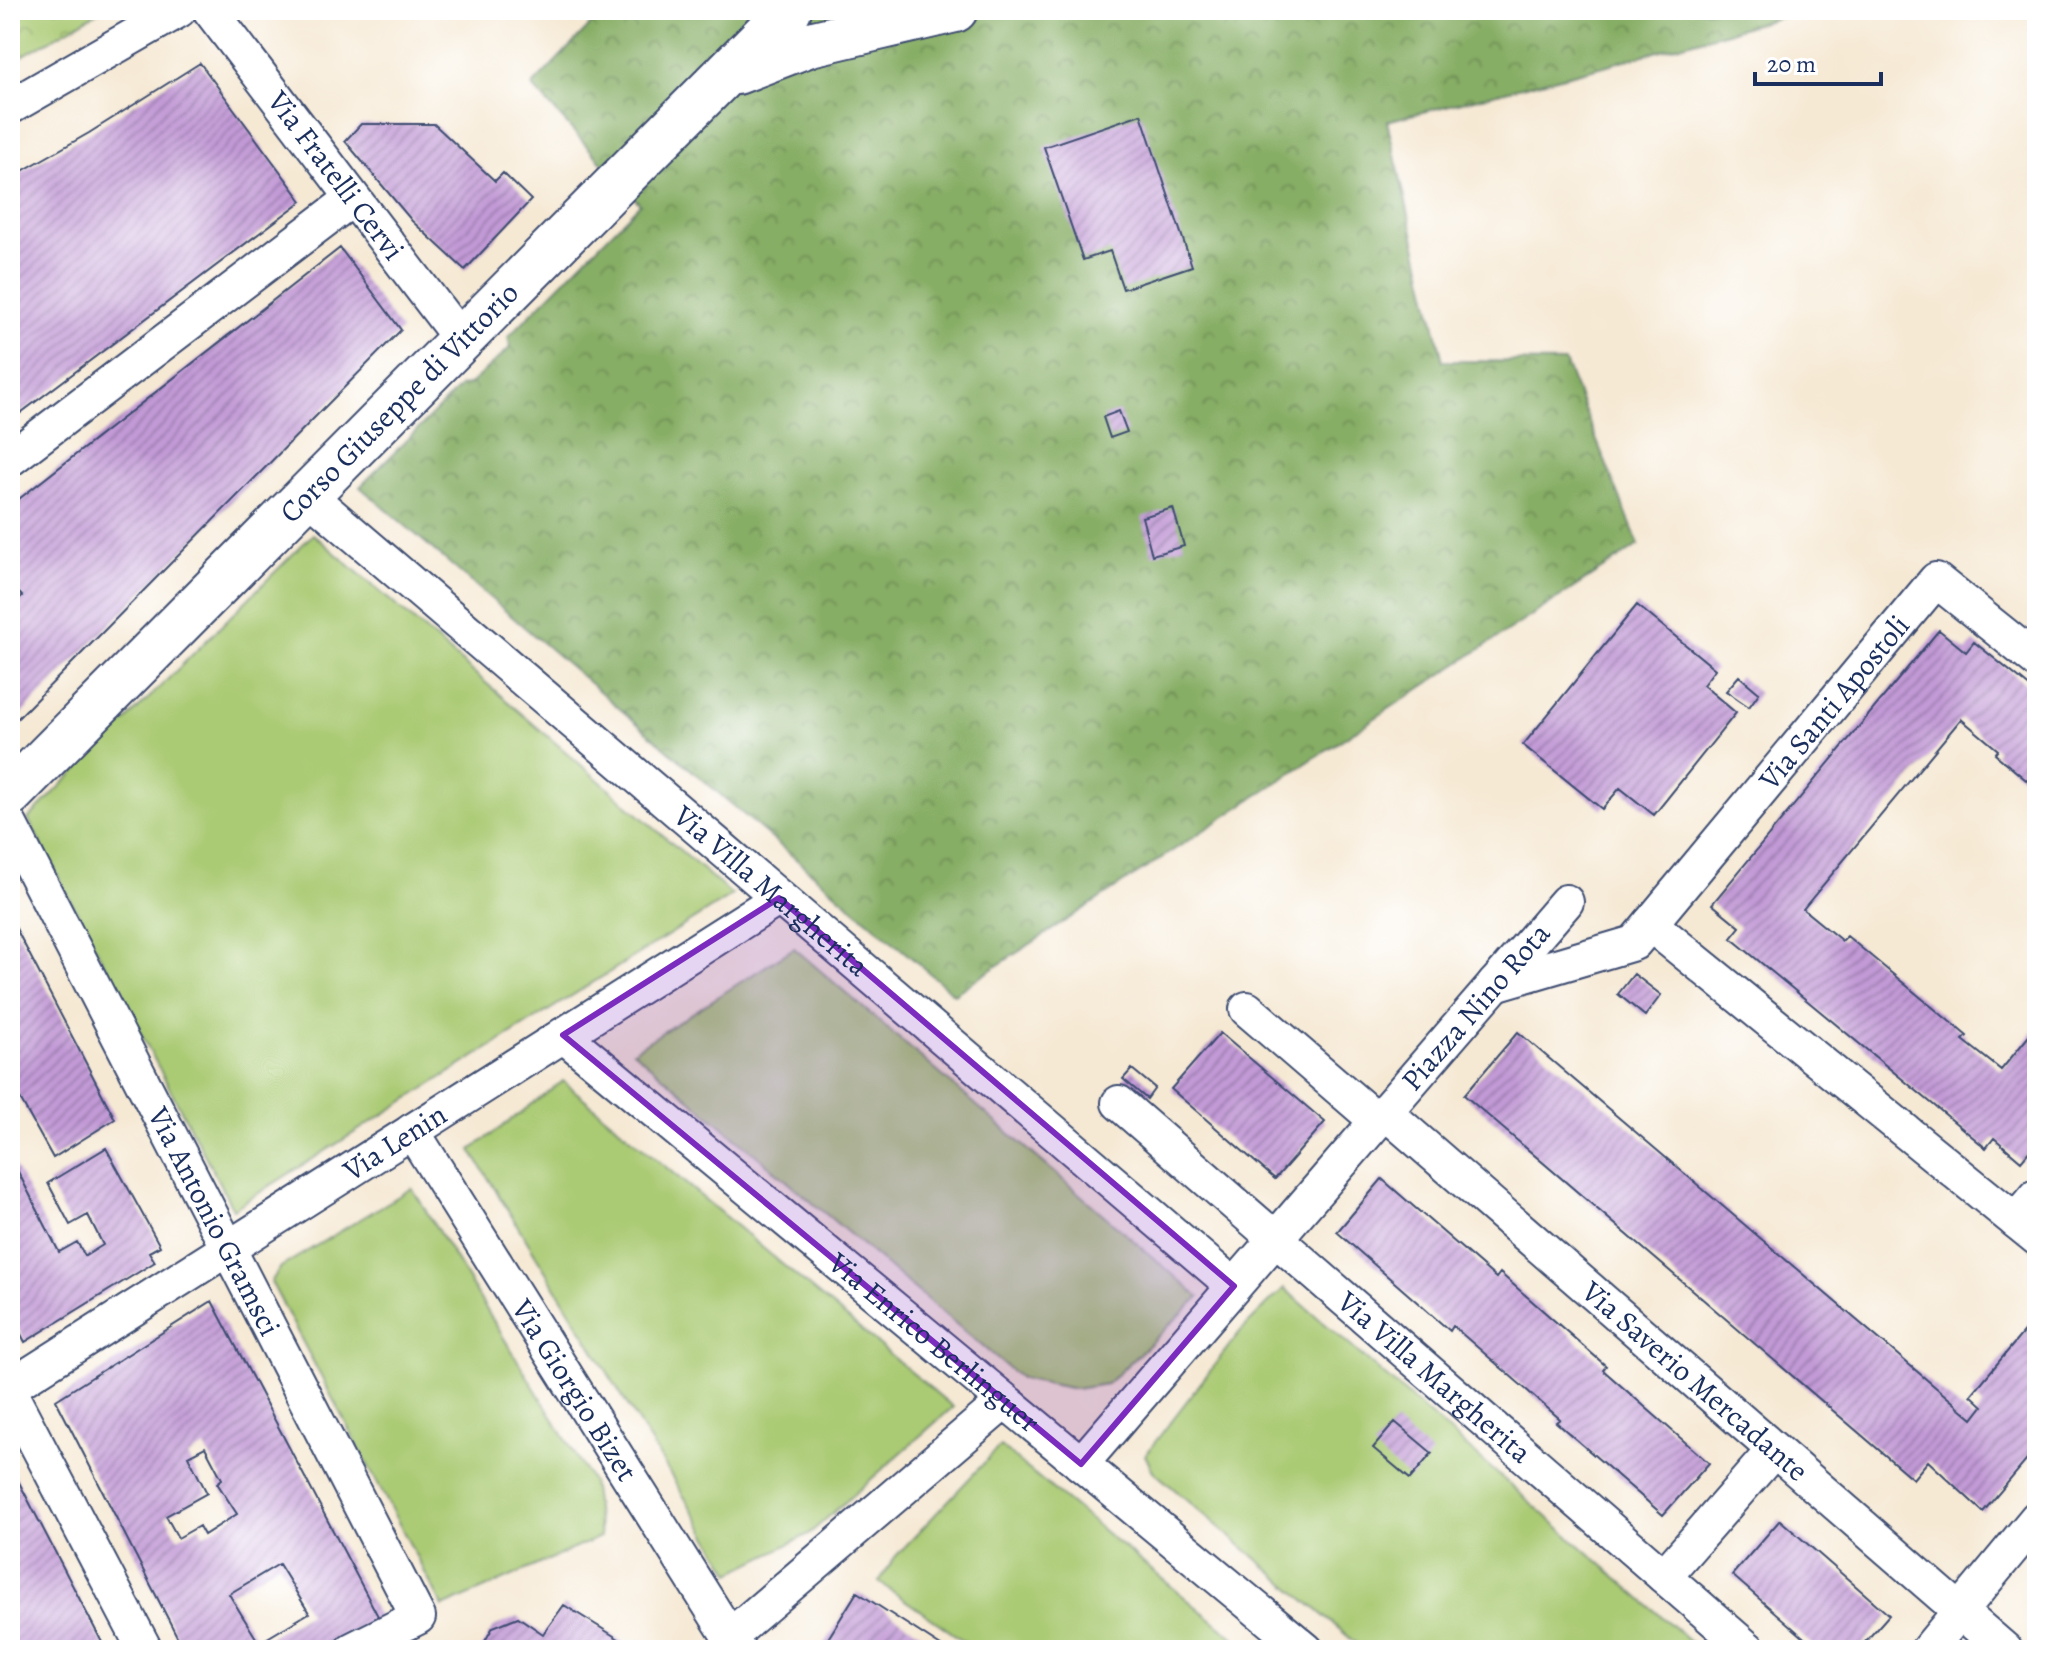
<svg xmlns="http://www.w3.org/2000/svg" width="2047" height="1660" viewBox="0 0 2047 1660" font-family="Alegreya,serif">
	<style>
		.grass { fill: #aaca73; stroke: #627c68; stroke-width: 2 }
		.forest { fill: url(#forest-crowns); stroke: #516e62; stroke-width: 2 }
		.park { fill: url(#park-crowns); stroke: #627c68; stroke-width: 2 }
		.building { fill: url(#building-hatch); fill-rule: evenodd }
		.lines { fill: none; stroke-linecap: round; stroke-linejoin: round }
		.street-casing { stroke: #3c4b70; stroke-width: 38 }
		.secondary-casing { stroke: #3c4b70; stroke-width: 48 }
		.street { stroke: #fff; stroke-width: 34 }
		.secondary { stroke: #fff; stroke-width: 44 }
		.marked { fill: #7b2cbf; fill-opacity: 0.2; stroke: #7b2cbf; stroke-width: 6; stroke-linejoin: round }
		.labels { text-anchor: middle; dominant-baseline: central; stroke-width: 6; stroke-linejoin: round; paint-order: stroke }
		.street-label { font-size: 30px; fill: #1b2f5e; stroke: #fff }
	</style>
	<defs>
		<pattern id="forest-crowns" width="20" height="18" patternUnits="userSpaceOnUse" patternTransform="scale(2)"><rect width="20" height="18" fill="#87ae65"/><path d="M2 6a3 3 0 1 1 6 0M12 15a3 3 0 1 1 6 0" fill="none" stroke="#6e8e56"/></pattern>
		<pattern id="park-crowns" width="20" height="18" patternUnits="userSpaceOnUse" patternTransform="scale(2)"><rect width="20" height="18" fill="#aaca73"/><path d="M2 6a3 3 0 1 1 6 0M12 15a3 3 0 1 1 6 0" fill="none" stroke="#8aa462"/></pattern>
		<pattern id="building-hatch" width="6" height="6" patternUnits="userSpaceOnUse" patternTransform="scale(2)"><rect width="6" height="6" fill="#c29ad6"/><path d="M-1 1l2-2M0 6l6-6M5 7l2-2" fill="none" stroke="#9d7eb1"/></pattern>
	</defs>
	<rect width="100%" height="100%" fill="#fff"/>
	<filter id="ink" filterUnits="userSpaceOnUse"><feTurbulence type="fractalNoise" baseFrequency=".0125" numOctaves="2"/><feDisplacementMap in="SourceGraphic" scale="16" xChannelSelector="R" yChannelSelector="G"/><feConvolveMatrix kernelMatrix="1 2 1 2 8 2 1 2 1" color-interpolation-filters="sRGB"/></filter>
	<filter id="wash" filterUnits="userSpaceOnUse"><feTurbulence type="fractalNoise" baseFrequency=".006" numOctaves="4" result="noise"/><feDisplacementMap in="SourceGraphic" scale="32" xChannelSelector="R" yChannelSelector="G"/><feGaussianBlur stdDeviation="1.8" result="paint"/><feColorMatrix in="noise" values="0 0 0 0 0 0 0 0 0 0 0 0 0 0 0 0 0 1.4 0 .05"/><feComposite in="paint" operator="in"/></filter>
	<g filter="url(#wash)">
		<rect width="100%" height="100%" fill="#f6e9d4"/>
		<path class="grass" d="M313,534L732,895L233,1209L28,819Z
			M794,948L1199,1297L1107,1384L1075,1389L1020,1378L633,1051Z
			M563,1081L953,1407L809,1534L731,1573L471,1150Z
			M412,1188L592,1482L600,1537L443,1607L271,1282L281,1267Z
			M1284,1288L1700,1650H1364L1153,1471L1145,1455L1240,1332Z
			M1000,1446L1249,1650H977L879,1582L895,1557Z"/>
		<path class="forest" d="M605,10H1806L1604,66L1387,121L1443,361L1565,362L1639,545L954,994L360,487L461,386L469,385L511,347L508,337L640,204L532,86Z"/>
		<path class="park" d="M10,10H102L10,63Z"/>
		<g id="blocks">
			<path class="building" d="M200,63L302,201L10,421V178L89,133Z
				M1141,114L1192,266L1123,289L1110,251L1083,260L1044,147Z
				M361,124H434L495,181L503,173L531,200L465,270L412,221L345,141Z
				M340,248L401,330L10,726V602L13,605L22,596L10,583V506Z
				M1119,411L1127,432L1110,438L1103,417Z
				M1173,508L1184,546L1152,555L1142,517Z
				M1637,605L1715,669L1703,685L1736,713L1654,815L1620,788L1602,809L1523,745Z
				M1939,630L1966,652L1974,642L2037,693V789L1995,754L1998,750L1961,719L1803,909L1842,941L1847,936L1967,1036L1963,1040L2001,1070L2037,1026V1142L2021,1161L1994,1138L1986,1148L1731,938L1740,927L1712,904Z
				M1739,676L1759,693L1749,707L1726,691Z
				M10,917L115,1119L53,1158L10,1081Z
				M1634,974L1661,995L1645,1016L1618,994Z
				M1518,1032L1973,1419L1983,1406L1971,1395L2037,1316V1448L1983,1512L1928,1461L1913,1479L1464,1095Z
				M1220,1033L1325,1122L1275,1179L1171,1089Z
				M1132,1069L1155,1088L1147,1099L1123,1079Z
				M106,1148L160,1246L149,1252L155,1262L25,1342L10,1313V1156L59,1252L77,1242L85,1256L103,1245L88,1215L70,1225L48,1183Z
				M1382,1179L1496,1278L1500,1273L1606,1366L1603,1370L1709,1463L1663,1515L1556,1422L1560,1419L1453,1326L1450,1331L1337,1232Z
				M212,1301L380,1620L317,1650H184L56,1400ZM205,1447L222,1479L217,1483L237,1514L204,1535L199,1526L178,1538L166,1516L207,1493L188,1456ZM279,1564L309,1613L259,1643L229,1594Z
				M1395,1422L1432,1453L1410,1479L1373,1448Z
				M10,1465L106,1650H10Z
				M1780,1520L1889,1615L1858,1650H1818L1732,1575Z
				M857,1592L947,1650H821Z
				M564,1605L635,1649L641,1640L657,1650H480L493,1627L518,1617L543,1634Z"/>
		</g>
	</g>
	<g filter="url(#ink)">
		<use href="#blocks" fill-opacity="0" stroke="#3c4b70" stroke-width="2"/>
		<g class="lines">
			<defs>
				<g id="street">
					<path id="s1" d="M210,10L462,341"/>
					<path d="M10,107L179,10"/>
					<path d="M10,459L352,199"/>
					<path id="s2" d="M309,496L1234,1286"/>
					<path id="s3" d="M10,825L418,1617L352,1650"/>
					<path d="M1650,924L2037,1238"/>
					<path id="s4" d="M1495,984L1634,943L1936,580L2037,661"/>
					<path d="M1247,1009L1376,1120"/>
					<path id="s5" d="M563,1035L1306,1650"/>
					<path id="s6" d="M1119,1103L1749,1650"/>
					<path id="s7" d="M1384,1111L2005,1650"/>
					<path id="s8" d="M412,1131L738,1650"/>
					<path d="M2016,1221L2037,1196"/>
					<path id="s9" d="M10,1387L779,898"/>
					<path d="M10,1393L145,1650"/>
					<path id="s10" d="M1081,1464L1566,902"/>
					<path d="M1664,1576L1774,1450"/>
					<path d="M728,1638L1004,1402"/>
					<path d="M1928,1650L2037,1518"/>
				</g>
				<g id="secondary">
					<path d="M737,72L810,44L955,10"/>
					<path id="s11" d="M10,794L789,10"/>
				</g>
			</defs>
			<use href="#street" class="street-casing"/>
			<use href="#secondary" class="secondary-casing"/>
			<use href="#street" class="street"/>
			<use href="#secondary" class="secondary"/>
		</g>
	</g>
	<path class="marked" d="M779,898L1234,1286L1081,1464L563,1035Z"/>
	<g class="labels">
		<g class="street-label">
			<text stroke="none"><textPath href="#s1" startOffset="208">Via Fratelli Cervi</textPath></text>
			<text stroke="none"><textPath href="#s11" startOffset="552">Corso Giuseppe di Vittorio</textPath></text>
			<text stroke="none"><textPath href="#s4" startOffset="458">Via Santi Apostoli</textPath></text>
			<text stroke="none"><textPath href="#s2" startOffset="608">Via Villa Margherita</textPath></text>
			<text stroke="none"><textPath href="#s10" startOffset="604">Piazza Nino Rota</textPath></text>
			<text stroke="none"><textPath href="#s9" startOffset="456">Via Lenin</textPath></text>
			<text stroke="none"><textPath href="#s3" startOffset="446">Via Antonio Gramsci</textPath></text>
			<text stroke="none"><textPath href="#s5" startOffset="482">Via Enrico Berlinguer</textPath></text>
			<text stroke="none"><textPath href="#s6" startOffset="418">Via Villa Margherita</textPath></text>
			<text stroke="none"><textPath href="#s7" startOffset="412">Via Saverio Mercadante</textPath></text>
			<text stroke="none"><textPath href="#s8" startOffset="306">Via Giorgio Bizet</textPath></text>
		</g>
	</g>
	<rect width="2047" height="1660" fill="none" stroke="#fff" stroke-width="40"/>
	<path d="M1755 72v12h126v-12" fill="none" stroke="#1b2f5e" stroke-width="4"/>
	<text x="1767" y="72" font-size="24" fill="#1b2f5e" stroke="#ffffff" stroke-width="6" paint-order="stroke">20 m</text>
</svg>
